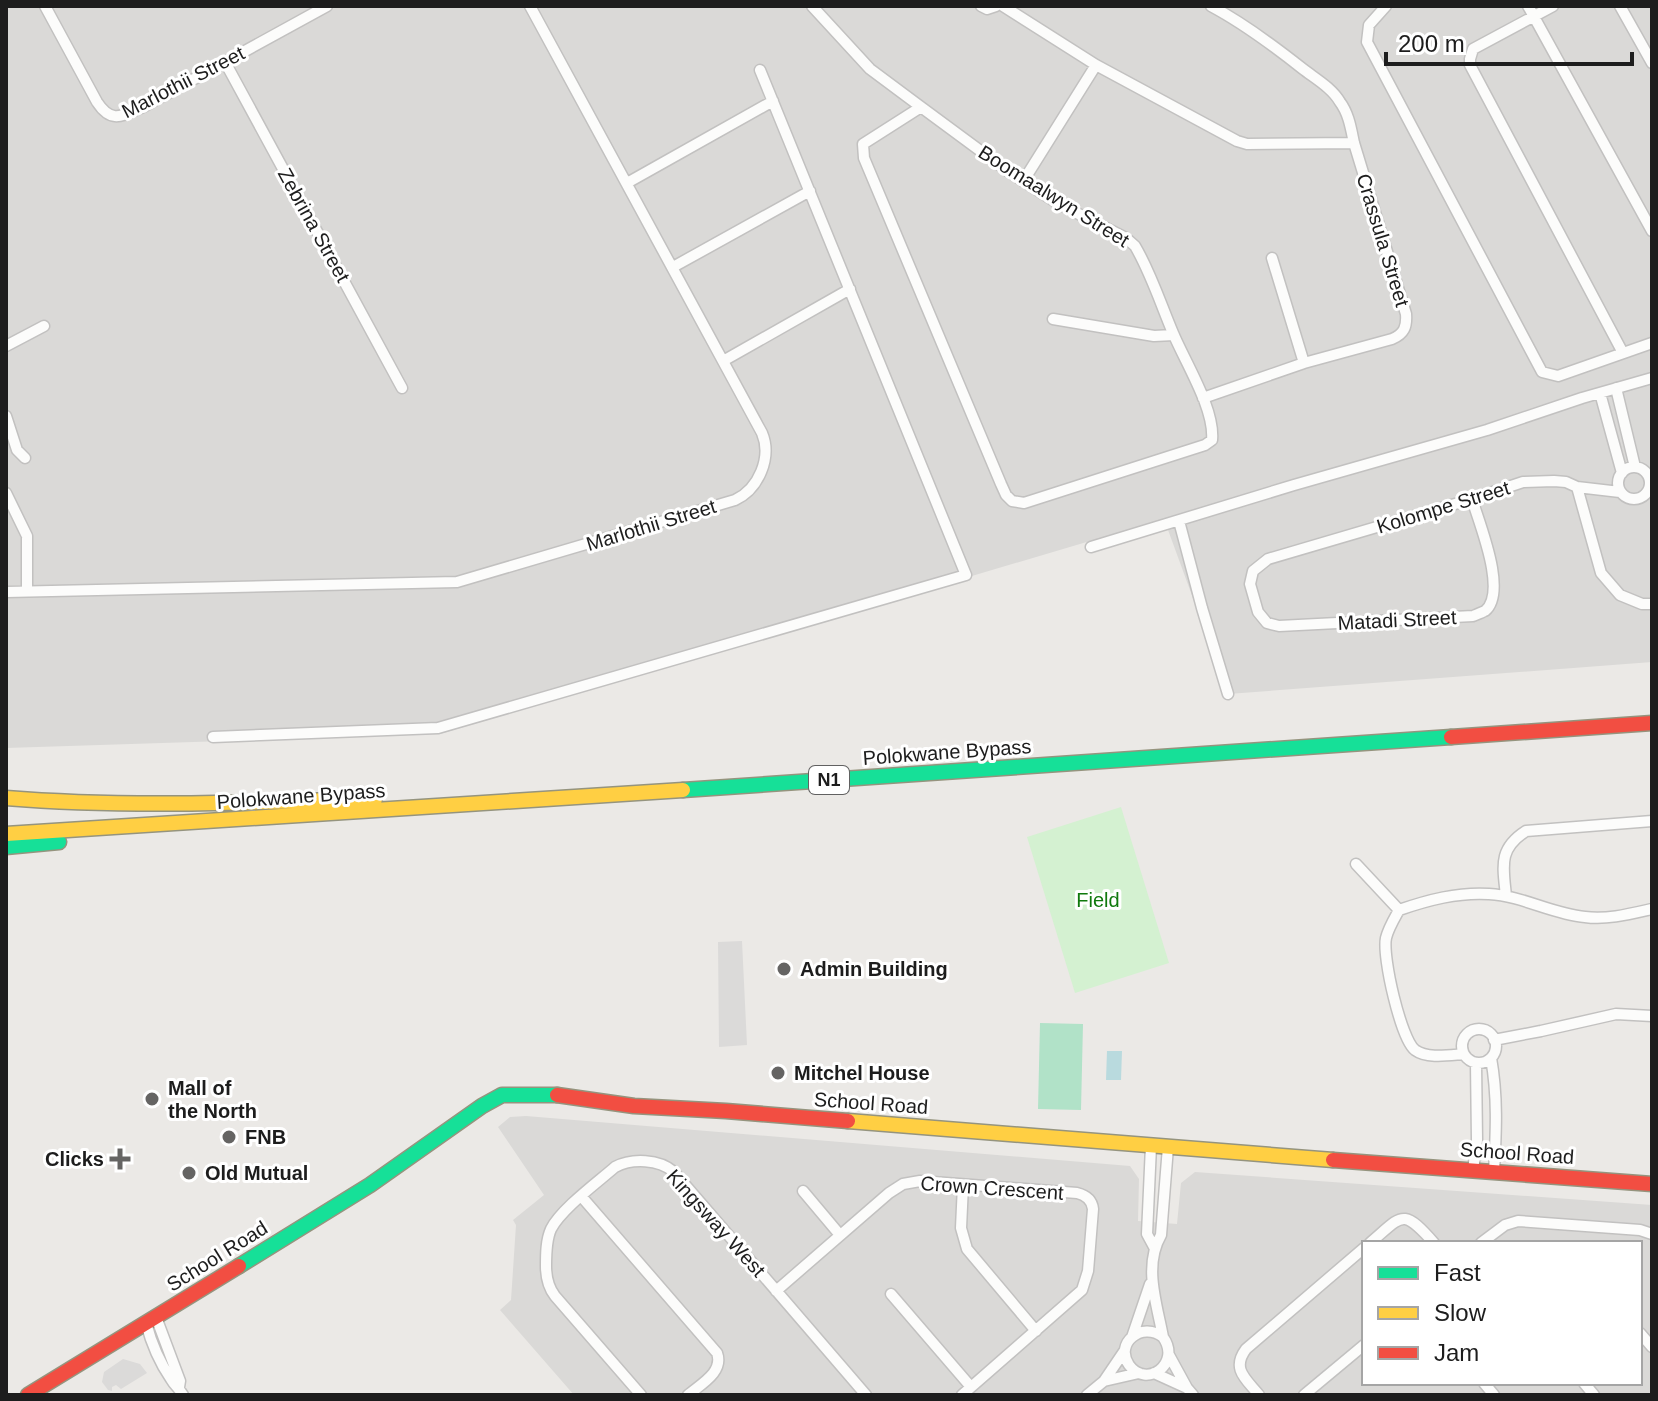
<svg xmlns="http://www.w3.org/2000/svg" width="1658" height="1401" viewBox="0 0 1658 1401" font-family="Helvetica,sans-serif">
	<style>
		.residential { fill: #dad9d7; fill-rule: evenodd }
		.park { fill: #d4f1d1 }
		.pitch { fill: #b1e2c8 }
		.parking { fill: #dbdad9 }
		.water { fill: #b9dade }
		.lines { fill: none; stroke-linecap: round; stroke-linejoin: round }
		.street-casing { stroke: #c2c1c0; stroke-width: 13 }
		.fast-casing { stroke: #95947e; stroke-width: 17 }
		.slow-casing { stroke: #95947e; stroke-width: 17 }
		.jam-casing { stroke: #95947e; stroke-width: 17 }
		.street { stroke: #fcfcfb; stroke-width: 10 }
		.fast { stroke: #16e098; stroke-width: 14 }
		.slow { stroke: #ffcf43; stroke-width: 14 }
		.jam { stroke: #f24e42; stroke-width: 14 }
		.poi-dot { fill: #656463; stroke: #fff; stroke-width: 3 }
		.labels { text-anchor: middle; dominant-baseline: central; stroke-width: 6; stroke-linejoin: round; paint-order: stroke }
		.shield { fill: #fff; stroke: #616161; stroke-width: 2 }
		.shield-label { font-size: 18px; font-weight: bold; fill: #1d1d1d }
		.street-label { font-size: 20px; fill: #1d1d1d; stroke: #fff }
		.park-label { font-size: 20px; fill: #10790d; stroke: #fff }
		.poi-label { font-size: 20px; font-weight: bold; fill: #1d1d1d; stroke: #fff; text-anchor: start }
	</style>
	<rect width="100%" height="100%" fill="#ebe9e6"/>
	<path class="residential" d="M6,6H1652V662L1228,694L1164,519L440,734L6,748Z
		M526,1116L1130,1166L1139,1179L1138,1221L1177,1224L1181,1183L1195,1172L1652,1205V1395H574L500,1310L511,1300L516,1225L513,1220L544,1195L498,1127L510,1117ZM1364,1243H1640V1383H1364Z"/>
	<path class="park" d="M1121,807L1169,963L1075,993L1027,837Z"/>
	<path class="pitch" d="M1040,1023L1083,1024L1081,1110L1038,1109Z"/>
	<path class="parking" d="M742,941L747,1045L719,1047L718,942Z
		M123,1359L140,1364L147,1373L121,1389L116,1385L112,1387V1391L108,1390L102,1382L104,1372Z"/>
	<path class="water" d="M1107,1051H1122L1121,1080H1106Z"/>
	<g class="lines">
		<defs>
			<path id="street" d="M45,6L97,102C112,125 123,115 143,107L327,6
				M812,6L870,69L921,107L1009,172L1059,204L1126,238L1135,246C1151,273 1161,305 1173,333C1185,362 1215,409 1212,440L1205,445L1024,503L1012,501L1006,495L1001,484L864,158L863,144L921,107
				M981,6L987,9L996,6
				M1003,6L1096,65L1237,141L1247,144L1354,143
				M1386,6L1369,25L1367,42L1542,372L1558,376L1652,343
				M1528,6L1652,231
				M1553,6L1473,49L1470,59V65L1623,353
				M1620,6L1652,63
				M225,62L402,388
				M1024,180L1096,65
				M627,183L773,101
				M1272,258L1304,363
				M673,267L810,191
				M1053,319L1154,336L1174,335
				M6,346L44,326
				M723,361L850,289
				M1616,388L1635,467
				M1600,393L1622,473
				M1203,398L1304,363L1392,339C1404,334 1407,327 1406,314L1354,143C1351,129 1349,114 1340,102C1332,88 1316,79 1303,69C1274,46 1243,23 1211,6
				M6,416L17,450L25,458
				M1618 483a16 16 0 1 1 32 0a16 16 0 1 1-32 0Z
				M1577,487L1601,573L1620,595L1642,604H1652
				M6,493L27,536V591
				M1472,499C1479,523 1508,592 1485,611C1484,611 1474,616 1473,616L1279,626L1267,623L1258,612L1250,584L1253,571L1268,559L1472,499L1523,482L1554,481L1566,482L1577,487L1620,492
				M1179,521L1202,608L1228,694
				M1091,547L1294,485L1487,430L1582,398L1652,378
				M6,592L457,582L735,500C759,489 772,457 762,433L530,6
				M213,737L438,728L966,575L760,70
				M1356,864L1399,910
				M1506,896C1503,866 1498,849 1526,831L1652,821
				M1462 1046a17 17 0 1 1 34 0a17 17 0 1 1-34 0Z
				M1494,1040L1541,1031L1616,1014L1652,1016
				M1464,1054C1450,1055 1427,1059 1415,1050C1401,1039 1382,957 1386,938C1388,929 1394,919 1399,910C1428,900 1458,892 1489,894C1523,896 1552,914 1585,917C1607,920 1630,914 1652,909
				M1491,1058C1498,1097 1496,1133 1494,1172
				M1151,1146L1147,1234L1154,1247
				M1473,1170L1477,1140L1476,1063
				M963,1185L961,1228L967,1249L1036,1331
				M803,1191L840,1235
				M581,1196L717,1353C724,1372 701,1384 688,1395
				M1370,1243C1403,1215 1402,1207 1434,1243
				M1481,1243L1505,1225L1518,1221L1640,1230L1652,1234
				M776,1291L889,1193L903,1184L920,1181L1077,1193C1085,1195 1092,1199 1093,1209L1088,1271L1082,1290L962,1395
				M891,1294L971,1387
				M156,1317L180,1381L179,1387
				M146,1323C151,1342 160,1363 171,1379C175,1386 179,1388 183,1395
				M1640,1333L1652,1347
				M1132,1337L1150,1284
				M1163,1337C1142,1321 1114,1343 1129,1365C1146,1389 1182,1364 1163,1337C1157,1304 1143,1266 1161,1235L1168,1147
				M1169,1355L1187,1388L1193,1395
				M1154,1373L1187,1388
				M1104,1381L1139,1373
				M1484,1383L1494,1395
				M1584,1383L1594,1395
				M641,1395L555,1296C548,1287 546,1278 546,1266C546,1254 546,1240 551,1229C561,1209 598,1182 615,1167C632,1158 659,1159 674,1172L866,1395
				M1087,1395L1104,1381L1125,1350
				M1259,1395C1246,1379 1231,1369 1246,1349L1364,1248
				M1304,1395L1364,1345"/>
			<path id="fast" d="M683,790L1451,737
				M6,847L59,842
				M239,1266L370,1185L482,1106L502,1095H557"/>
			<path id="slow" d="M6,798C129,808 252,802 375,799
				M6,834L683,790
				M848,1121L1333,1160"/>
			<path id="jam" d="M1451,737L1652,723
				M557,1095L634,1106L726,1111L848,1121
				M1333,1160L1652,1184
				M28,1395L239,1266"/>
		</defs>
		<use href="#street" class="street-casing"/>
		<use href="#fast" class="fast-casing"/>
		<use href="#slow" class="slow-casing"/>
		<use href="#jam" class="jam-casing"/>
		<use href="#street" class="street"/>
		<use href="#fast" class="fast"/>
		<use href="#slow" class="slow"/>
		<use href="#jam" class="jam"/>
	</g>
	<g class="poi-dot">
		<circle cx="784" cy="969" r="8"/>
		<circle cx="778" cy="1073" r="8"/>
		<circle cx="152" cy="1099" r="8"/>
		<circle cx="229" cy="1137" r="8"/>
		<path d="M116 1147h8v8h8v8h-8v8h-8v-8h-8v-8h8z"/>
		<circle cx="189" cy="1173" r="8"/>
	</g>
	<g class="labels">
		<rect class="shield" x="809" y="766" width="40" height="28" rx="6"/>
		<g class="shield-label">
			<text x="829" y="780">N1</text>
		</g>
		<g class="street-label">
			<text transform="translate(183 82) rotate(-27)">Marlothii Street</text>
			<text transform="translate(1054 196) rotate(32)">Boomaalwyn Street</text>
			<text transform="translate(314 225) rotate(61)">Zebrina Street</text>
			<text transform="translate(1383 240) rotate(73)">Crassula Street</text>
			<text transform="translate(1443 507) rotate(-17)">Kolompe Street</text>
			<text transform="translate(651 525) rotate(-17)">Marlothii Street</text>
			<text transform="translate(1397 620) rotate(-3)">Matadi Street</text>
			<text transform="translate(947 752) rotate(-4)">Polokwane Bypass</text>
			<text transform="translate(301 796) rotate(-4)">Polokwane Bypass</text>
			<text transform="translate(871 1103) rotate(4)">School Road</text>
			<text transform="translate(1517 1153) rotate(4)">School Road</text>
			<text transform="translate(992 1188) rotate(4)">Crown Crescent</text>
			<text transform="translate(716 1223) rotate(48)">Kingsway West</text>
			<text transform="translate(217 1256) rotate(-32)">School Road</text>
		</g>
		<g class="park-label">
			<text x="1098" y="900">Field</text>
		</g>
		<g class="poi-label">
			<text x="800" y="969">Admin Building</text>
			<text x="794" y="1073">Mitchel House</text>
			<text x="168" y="1088">Mall of<tspan x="168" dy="23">the North</tspan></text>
			<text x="245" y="1137">FNB</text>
			<text x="104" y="1159" text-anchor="end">Clicks</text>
			<text x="205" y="1173">Old Mutual</text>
		</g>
	</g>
	<rect width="1658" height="1401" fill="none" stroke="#1d1d1d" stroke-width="16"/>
	<rect x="1362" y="1241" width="280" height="144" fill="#ffffff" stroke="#a5a5a5" stroke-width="2"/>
	<rect x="1378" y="1267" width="40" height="12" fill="#16e098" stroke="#a5a5a5" stroke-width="2"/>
	<text x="1434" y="1281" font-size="24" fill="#1d1d1d">Fast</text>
	<rect x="1378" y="1307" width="40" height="12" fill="#ffcf43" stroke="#a5a5a5" stroke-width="2"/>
	<text x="1434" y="1321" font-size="24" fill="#1d1d1d">Slow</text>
	<rect x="1378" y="1347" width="40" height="12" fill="#f24e42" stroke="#a5a5a5" stroke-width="2"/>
	<text x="1434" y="1361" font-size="24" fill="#1d1d1d">Jam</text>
	<path d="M1386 52v12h246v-12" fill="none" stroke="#1d1d1d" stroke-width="4"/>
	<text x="1398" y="52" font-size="24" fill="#1d1d1d" stroke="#ffffff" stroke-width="6" paint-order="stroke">200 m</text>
</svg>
